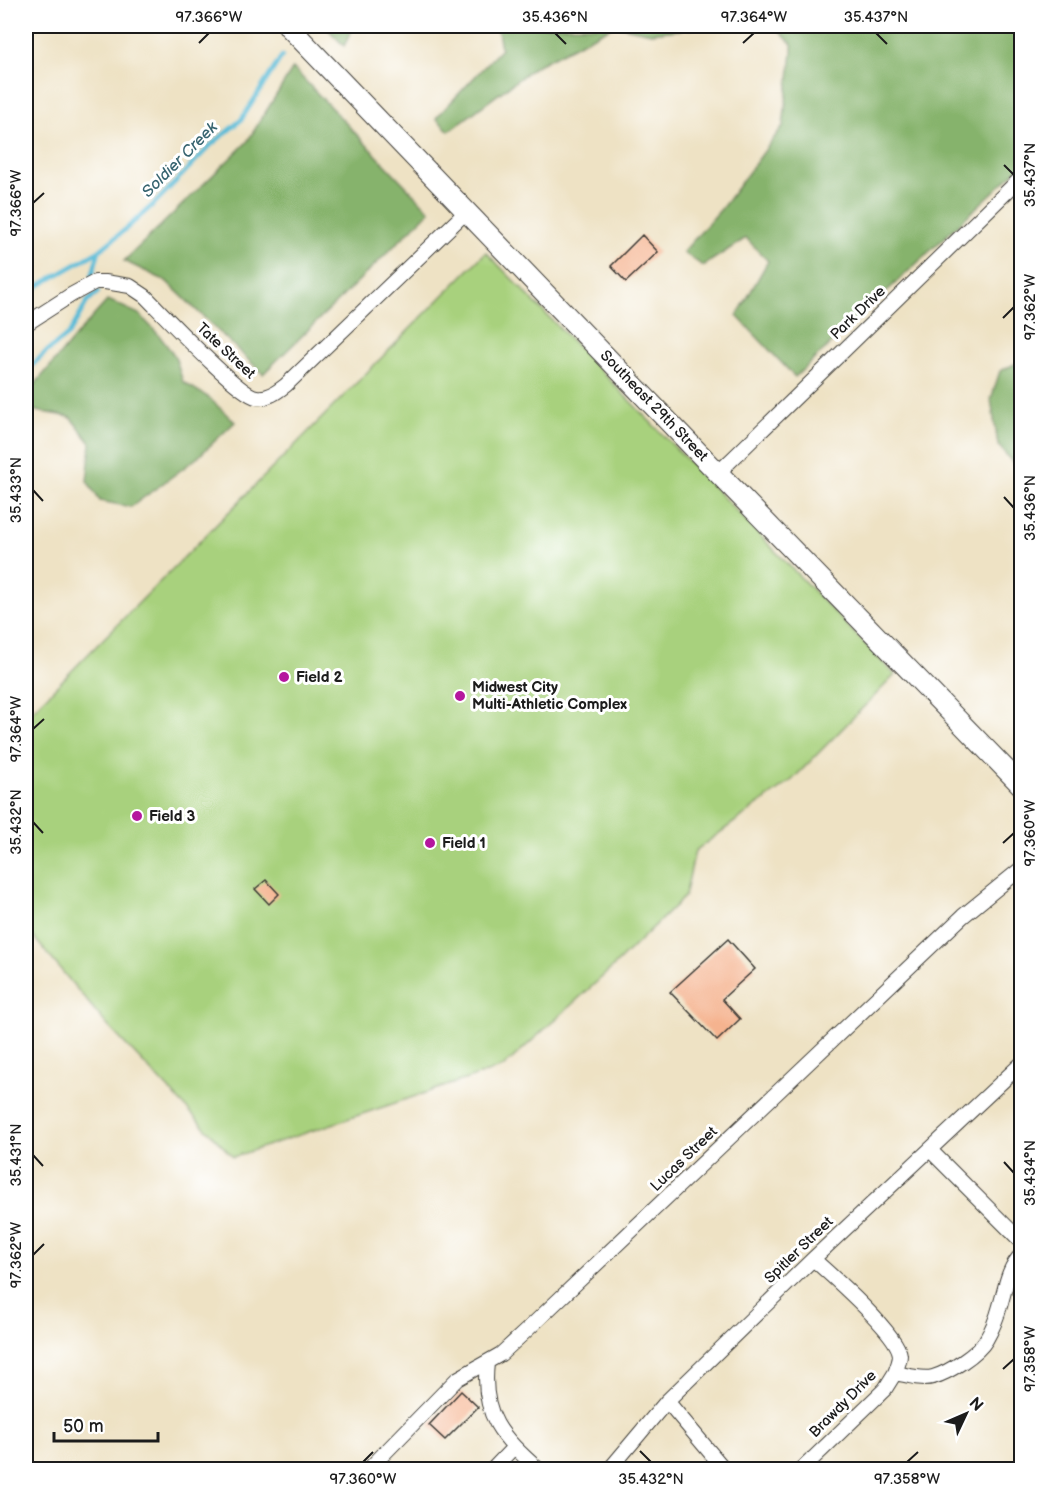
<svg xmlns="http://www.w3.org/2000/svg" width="1047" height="1495" viewBox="0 0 1047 1495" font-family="'Balsamiq Sans',sans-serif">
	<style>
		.green { fill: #a8d17d; stroke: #62764c; stroke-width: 1.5 }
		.forest { fill: #86b36c; stroke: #516844; stroke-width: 1.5 }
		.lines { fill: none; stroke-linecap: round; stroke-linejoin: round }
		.stream { stroke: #58bbd7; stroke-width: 4.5 }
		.building { fill: #f5b38f }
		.street-casing { stroke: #3c3a35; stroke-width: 16 }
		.secondary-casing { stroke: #3c3a35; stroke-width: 22 }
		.street { stroke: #fff; stroke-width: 14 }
		.secondary { stroke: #fff; stroke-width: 20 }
		.ticks { fill: none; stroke: #1c1c1c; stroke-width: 2 }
		.poi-dot { fill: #b5179e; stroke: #fff; stroke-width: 2 }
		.labels { text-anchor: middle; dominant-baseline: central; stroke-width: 6; stroke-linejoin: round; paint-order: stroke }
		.street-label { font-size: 15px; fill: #1c1c1c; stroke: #fff }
		.poi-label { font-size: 15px; font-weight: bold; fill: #1c1c1c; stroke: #fff; text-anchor: start }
		.water-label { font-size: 16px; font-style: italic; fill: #376470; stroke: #fff }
		.neatline { fill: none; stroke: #1c1c1c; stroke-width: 2 }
		.ticks-label { font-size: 15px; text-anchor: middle; fill: #1c1c1c }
	</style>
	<rect width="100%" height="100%" fill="#fff"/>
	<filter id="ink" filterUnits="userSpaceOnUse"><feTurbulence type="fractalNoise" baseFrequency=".0167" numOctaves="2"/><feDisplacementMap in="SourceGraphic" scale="12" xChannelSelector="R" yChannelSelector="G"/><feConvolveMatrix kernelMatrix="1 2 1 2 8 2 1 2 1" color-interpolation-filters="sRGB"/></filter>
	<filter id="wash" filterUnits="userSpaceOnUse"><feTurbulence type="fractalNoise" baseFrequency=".008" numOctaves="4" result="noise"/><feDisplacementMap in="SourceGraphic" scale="24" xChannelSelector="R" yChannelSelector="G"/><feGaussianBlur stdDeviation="1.35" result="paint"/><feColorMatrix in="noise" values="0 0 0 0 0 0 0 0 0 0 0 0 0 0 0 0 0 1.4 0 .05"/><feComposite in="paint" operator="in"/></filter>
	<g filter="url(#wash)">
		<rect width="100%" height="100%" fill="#eee2c4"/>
		<path class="green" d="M486,252L895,675L792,780L695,851L685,896L612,968L503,1067L233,1157L107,1025L26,928V717Z"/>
		<path class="forest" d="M325,26H354L344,46Z
			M497,26H613L536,66L449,131L436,118L501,49Z
			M619,26H699L694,28L651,33Z
			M774,26H1021V166L795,377L737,316L768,261L746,238L703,266L683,252L722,208L783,126L792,53V44Z
			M293,68L430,211L263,374L166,281L124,261L247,142Z
			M108,300L139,314L158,334L175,356L183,382L208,397L235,422L197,458L131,507L100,501L87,481L91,443L70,417L26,409V395L79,332Z
			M1021,361V473L998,445L991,399L1000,371Z"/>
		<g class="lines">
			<path class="stream" d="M92,276L99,251
				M26,293L99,251L127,228L155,203L211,145L241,120L282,56
				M26,371L45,353L69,334L87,302L98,292"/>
		</g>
		<g id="blocks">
			<path class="building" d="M642,235L658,252L626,282L611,266Z
				M266,880L279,894L269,904L255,889Z
				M728,939L755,969L722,999L740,1019L717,1041L670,992Z
				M461,1391L478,1407L445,1440L429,1425Z"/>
		</g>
	</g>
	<g filter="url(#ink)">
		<use href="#blocks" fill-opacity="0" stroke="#3c3a35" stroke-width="1.5"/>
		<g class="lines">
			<defs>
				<path id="street" d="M26,324L71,295L95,282H105L130,286L145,296C163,314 238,394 256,397C268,399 277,392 286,385L467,211
					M718,473L1022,177
					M930,1150L1022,1242
					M813,1259C831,1275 898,1334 900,1355C900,1360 897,1368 895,1373
					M487,1363C481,1416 502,1437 539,1470
					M667,1401L725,1470
					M368,1470L457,1379L501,1354L528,1329L963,916L1022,868
					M492,1470L514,1447
					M609,1470L667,1401L813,1259L1022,1063
					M801,1470L885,1389L895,1373C907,1375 921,1380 933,1377C948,1373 978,1354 986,1340C992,1330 997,1317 1000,1306C1006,1287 1007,1269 1022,1254"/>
				<path id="secondary" d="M288,26L718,473L1022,786"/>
			</defs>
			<use href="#street" class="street-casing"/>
			<use href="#secondary" class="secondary-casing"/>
			<use href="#street" class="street"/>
			<use href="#secondary" class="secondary"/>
		</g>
	</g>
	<path class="ticks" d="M555,33L566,44M876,33L887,44M199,43L209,33M743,43L754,33M1004,165L1014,175M33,203L44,193M1003,318L1014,307M33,490L43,501M1004,497L1014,508M33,729L44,719M33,822L43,833M1003,843L1014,833M33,1155L43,1166M1004,1162L1014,1173M33,1255L44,1244M1003,1369L1014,1359M640,1451L651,1462M363,1462L373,1452M907,1462L918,1452"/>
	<g class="poi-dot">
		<circle cx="284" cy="677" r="6"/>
		<circle cx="460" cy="696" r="6"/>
		<circle cx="137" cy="816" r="6"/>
		<circle cx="430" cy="843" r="6"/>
	</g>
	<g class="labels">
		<g class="street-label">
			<text transform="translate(858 313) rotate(-44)">Park Drive</text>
			<text transform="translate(226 351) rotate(43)">Tate Street</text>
			<text transform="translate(654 406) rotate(46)">Southeast 29th Street</text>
			<text transform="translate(684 1159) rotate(-44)">Lucas Street</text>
			<text transform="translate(799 1250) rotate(-44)">Spitler Street</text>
			<text transform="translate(843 1404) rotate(-45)">Brawdy Drive</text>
		</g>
		<g class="poi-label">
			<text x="296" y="677">Field 2</text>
			<text x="472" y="687">Midwest City<tspan x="472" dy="17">Multi-Athletic Complex</tspan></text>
			<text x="149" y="816">Field 3</text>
			<text x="442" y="843">Field 1</text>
		</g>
		<g class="water-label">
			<text transform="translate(180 160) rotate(-45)">Soldier Creek</text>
		</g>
	</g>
	<rect width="1047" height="1495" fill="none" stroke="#fff" stroke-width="66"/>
	<g transform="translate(966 1414) rotate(46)" stroke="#ffffff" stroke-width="4.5" paint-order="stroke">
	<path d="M0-4.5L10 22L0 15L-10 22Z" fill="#1c1c1c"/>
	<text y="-9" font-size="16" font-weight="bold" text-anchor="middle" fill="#1c1c1c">N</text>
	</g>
	<path d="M54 1432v9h104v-9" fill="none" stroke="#1c1c1c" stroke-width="3"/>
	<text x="63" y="1432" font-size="18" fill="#1c1c1c" stroke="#ffffff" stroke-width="4.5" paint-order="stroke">50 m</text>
	<rect x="33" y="33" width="981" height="1429" class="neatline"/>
	<g class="ticks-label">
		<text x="209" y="22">97.366°W</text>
		<text x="555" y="22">35.436°N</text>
		<text x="754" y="22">97.364°W</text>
		<text x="876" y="22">35.437°N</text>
		<text transform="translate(1030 175) rotate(-90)" y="5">35.437°N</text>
		<text transform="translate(16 203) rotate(-90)" y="5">97.366°W</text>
		<text transform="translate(1030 307) rotate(-90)" y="5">97.362°W</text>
		<text transform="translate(16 490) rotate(-90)" y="5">35.433°N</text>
		<text transform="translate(1030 508) rotate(-90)" y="5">35.436°N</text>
		<text transform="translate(16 729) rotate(-90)" y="5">97.364°W</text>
		<text transform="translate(16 822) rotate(-90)" y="5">35.432°N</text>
		<text transform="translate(1030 833) rotate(-90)" y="5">97.360°W</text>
		<text transform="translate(16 1155) rotate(-90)" y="5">35.431°N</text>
		<text transform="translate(1030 1173) rotate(-90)" y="5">35.434°N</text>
		<text transform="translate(16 1255) rotate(-90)" y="5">97.362°W</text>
		<text transform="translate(1030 1359) rotate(-90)" y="5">97.358°W</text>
		<text x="363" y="1484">97.360°W</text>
		<text x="651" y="1484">35.432°N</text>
		<text x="907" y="1484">97.358°W</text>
	</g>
</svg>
